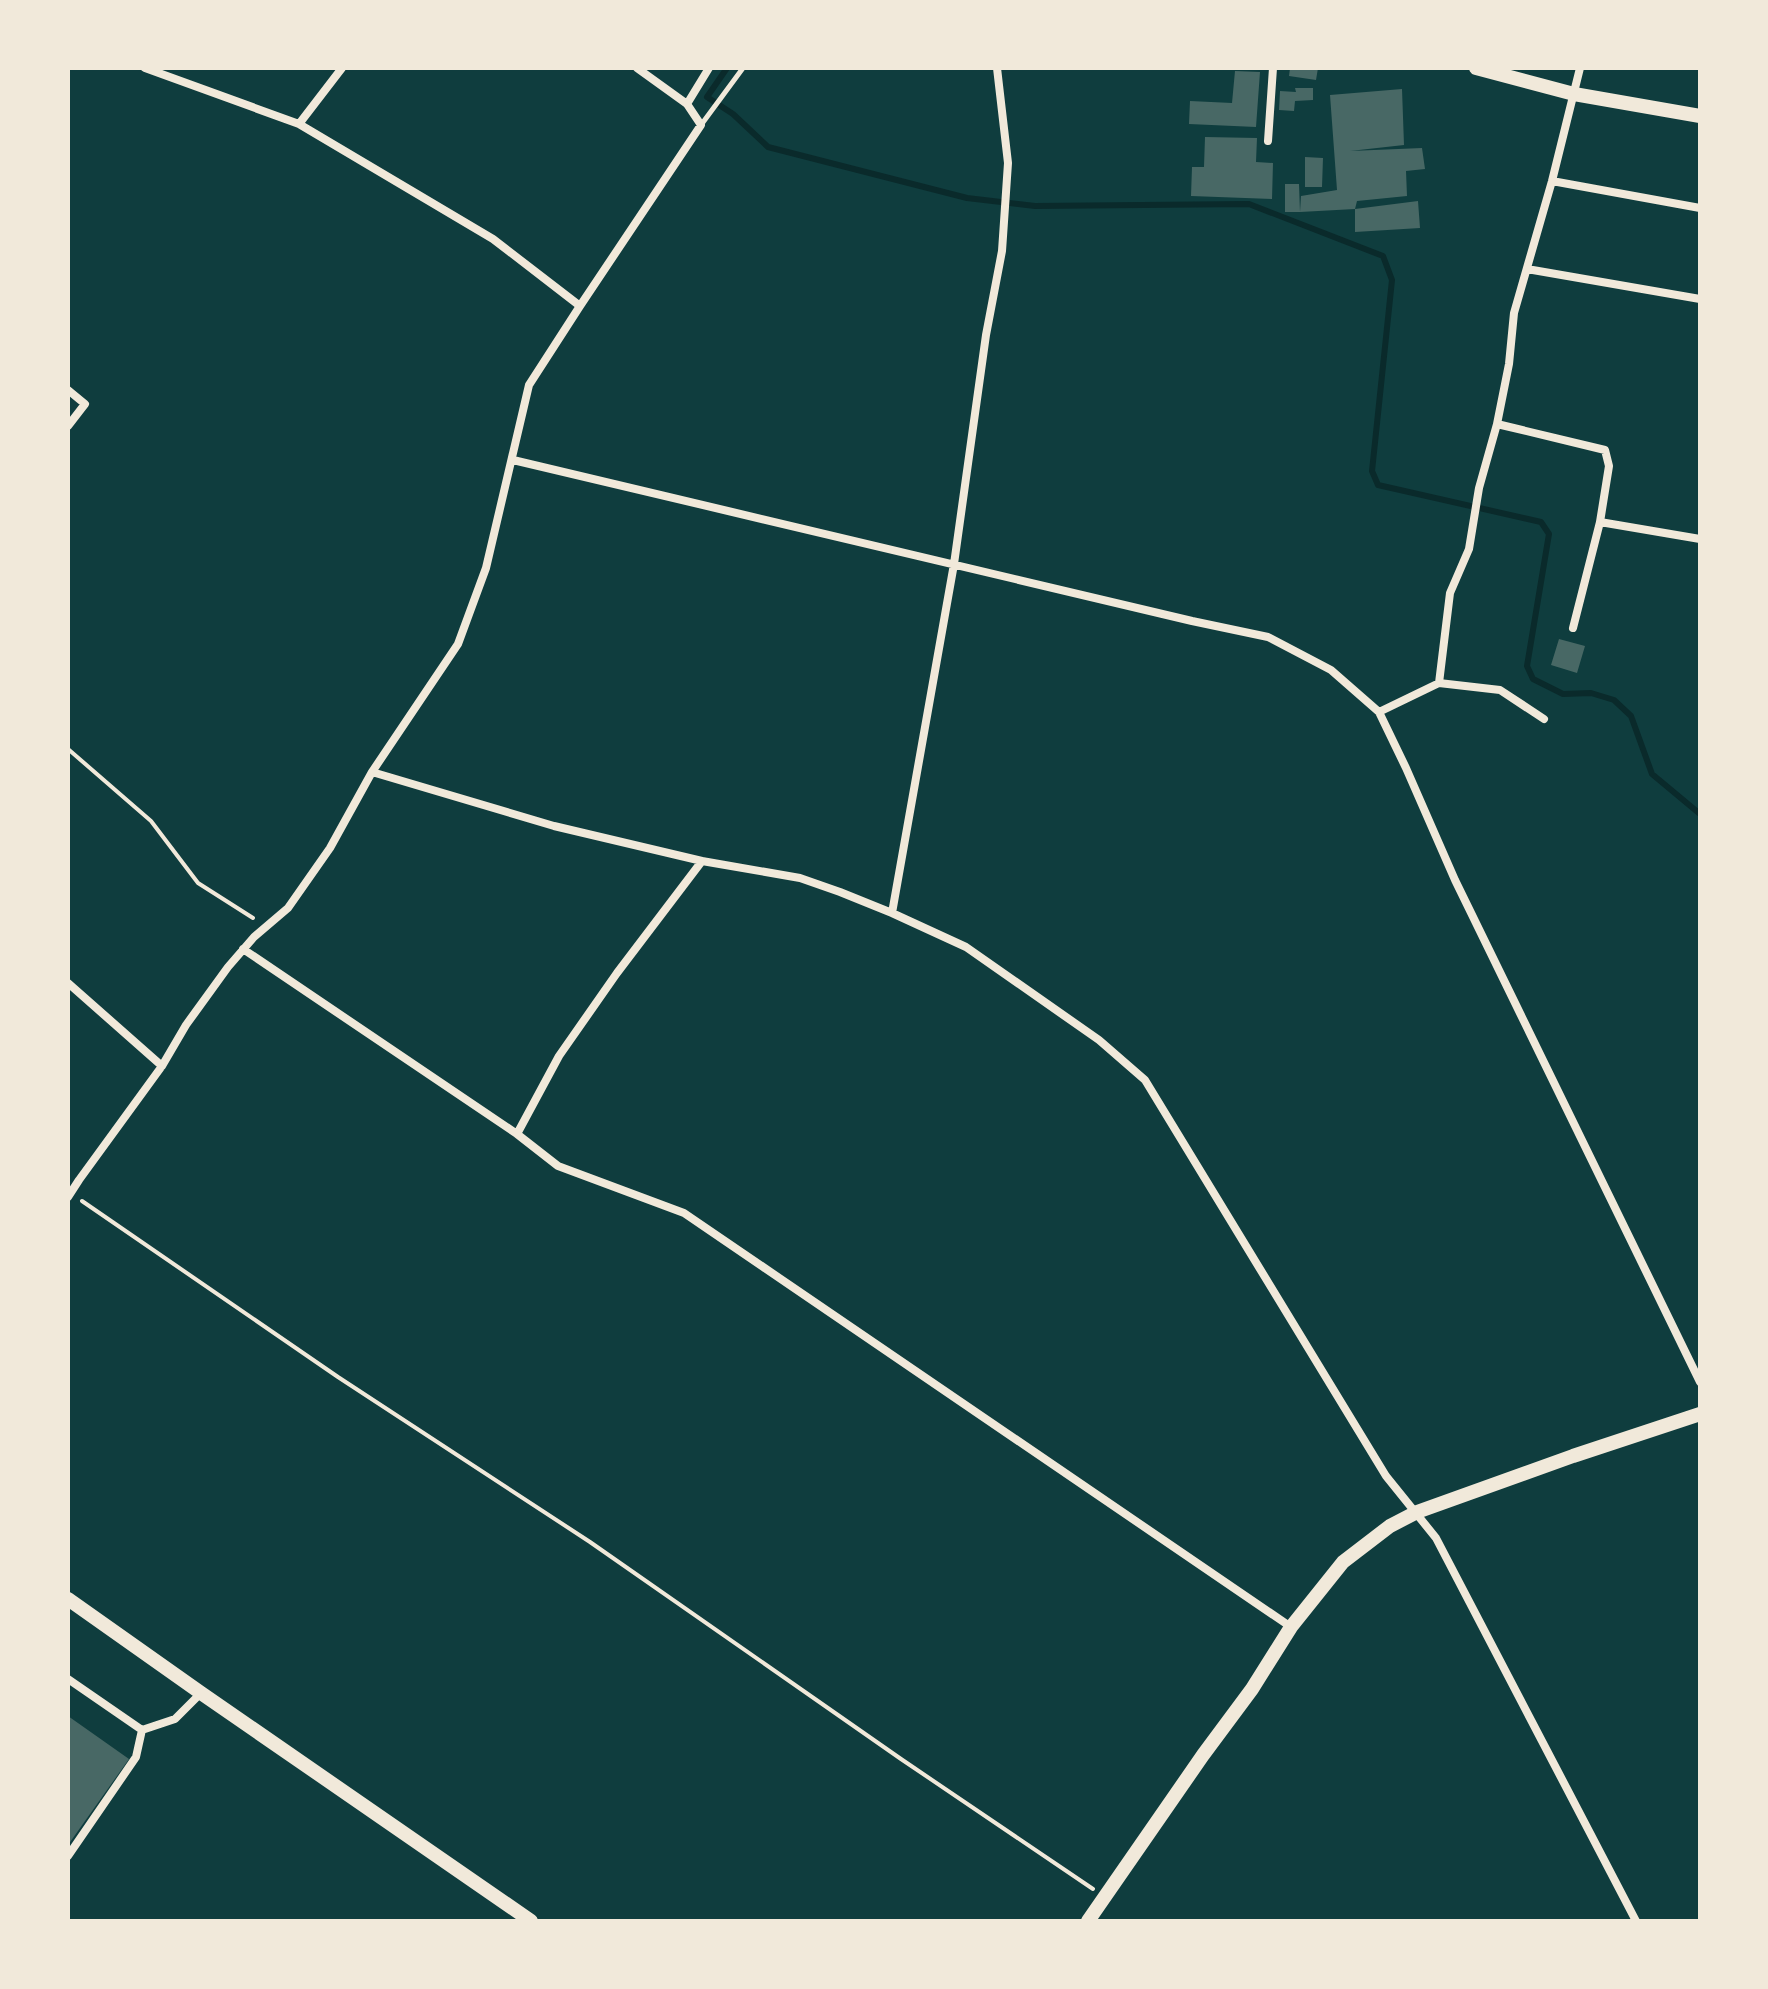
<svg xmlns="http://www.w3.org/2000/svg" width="1768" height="1989" viewBox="0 0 1768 1989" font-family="'Work Sans',sans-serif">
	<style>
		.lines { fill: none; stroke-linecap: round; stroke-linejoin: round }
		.stream { stroke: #0a2a2b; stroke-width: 6 }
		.building { fill: #486865 }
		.path { stroke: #f1e9da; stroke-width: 4 }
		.service { stroke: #f1e9da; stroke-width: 5 }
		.minor { stroke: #f1e9da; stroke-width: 8 }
		.tertiary { stroke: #f1e9da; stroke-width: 14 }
		.secondary { stroke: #f1e9da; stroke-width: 14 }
	</style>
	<rect width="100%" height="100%" fill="#0f3d3e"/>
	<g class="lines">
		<path class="stream" d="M727,68L707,97L733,114L768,147L967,198L1035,206L1249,204L1383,256L1392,280L1372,471L1378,485L1541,522L1549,534L1527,666L1533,679L1563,694L1591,693L1614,700L1631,716L1652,774L1700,814"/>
	</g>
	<path class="building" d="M1290,68H1318L1316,80L1289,76Z
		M1235,71L1260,72L1256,127L1189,124L1190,101L1232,103Z
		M1295,88H1313V100L1295,101L1294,111L1279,110L1280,91L1296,92Z
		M1402,89L1404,145L1350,151L1422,148L1425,169L1406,171L1407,196L1357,201L1355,209L1418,201L1420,228L1355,232V209L1300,212H1285V184H1299L1300,212L1301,196L1337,190L1330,95Z
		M1205,137L1257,138L1256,162L1273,163L1272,199L1191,196L1192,167H1204Z
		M1305,157L1323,158L1322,187H1305Z
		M1559,639L1585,646L1577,673L1551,665Z
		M68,1716L129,1759L68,1845Z"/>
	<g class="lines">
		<path class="path" d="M68,749L151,821L198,883L253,918
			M82,1201L338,1377L590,1542L901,1759L1093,1889"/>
		<path class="service" d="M701,125L743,68"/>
		<path class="minor" d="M145,68L299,124L493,239L580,306
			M637,68L687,104
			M1580,68L1552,181L1514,313L1509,364L1497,424L1605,450L1609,466L1600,522L1700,539
			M299,124L342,68
			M1268,141L1273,68
			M1552,181L1700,208
			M1527,269L1700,299
			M68,390L85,404L68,426
			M513,460L1192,621L1268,637L1331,670L1379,712L1406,768L1455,880L1700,1382
			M1573,628L1600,522
			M1439,683L1450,593L1469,549L1479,488L1497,424
			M1379,712L1439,683L1500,690L1544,719
			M372,772L554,826L702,861L800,878L840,892L892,913L966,947L1099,1040L1145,1080L1386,1476L1436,1538L1636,1921
			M702,861L617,973L559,1056L517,1134L558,1166L684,1213L1291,1627
			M892,913L954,564L986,335L1002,251L1008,163L997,68
			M243,949L517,1134
			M68,983L162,1066
			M68,1197L79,1180L162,1066L186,1025L228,967L254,937L288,908L330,848L372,772L458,644L486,568L529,385L580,306L701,125L687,104L709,68
			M68,1679L142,1730L175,1719L201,1693
			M68,1856L136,1757L142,1730"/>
		<path class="tertiary" d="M68,1599L201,1693L531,1921
			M1088,1921L1203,1755L1252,1689L1291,1627L1343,1562L1390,1526L1417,1512L1573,1456L1700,1414"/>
		<path class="secondary" d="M1476,68L1574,94L1700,116"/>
	</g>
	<rect width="1768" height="1989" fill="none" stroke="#f1e9da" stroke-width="140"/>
</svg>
